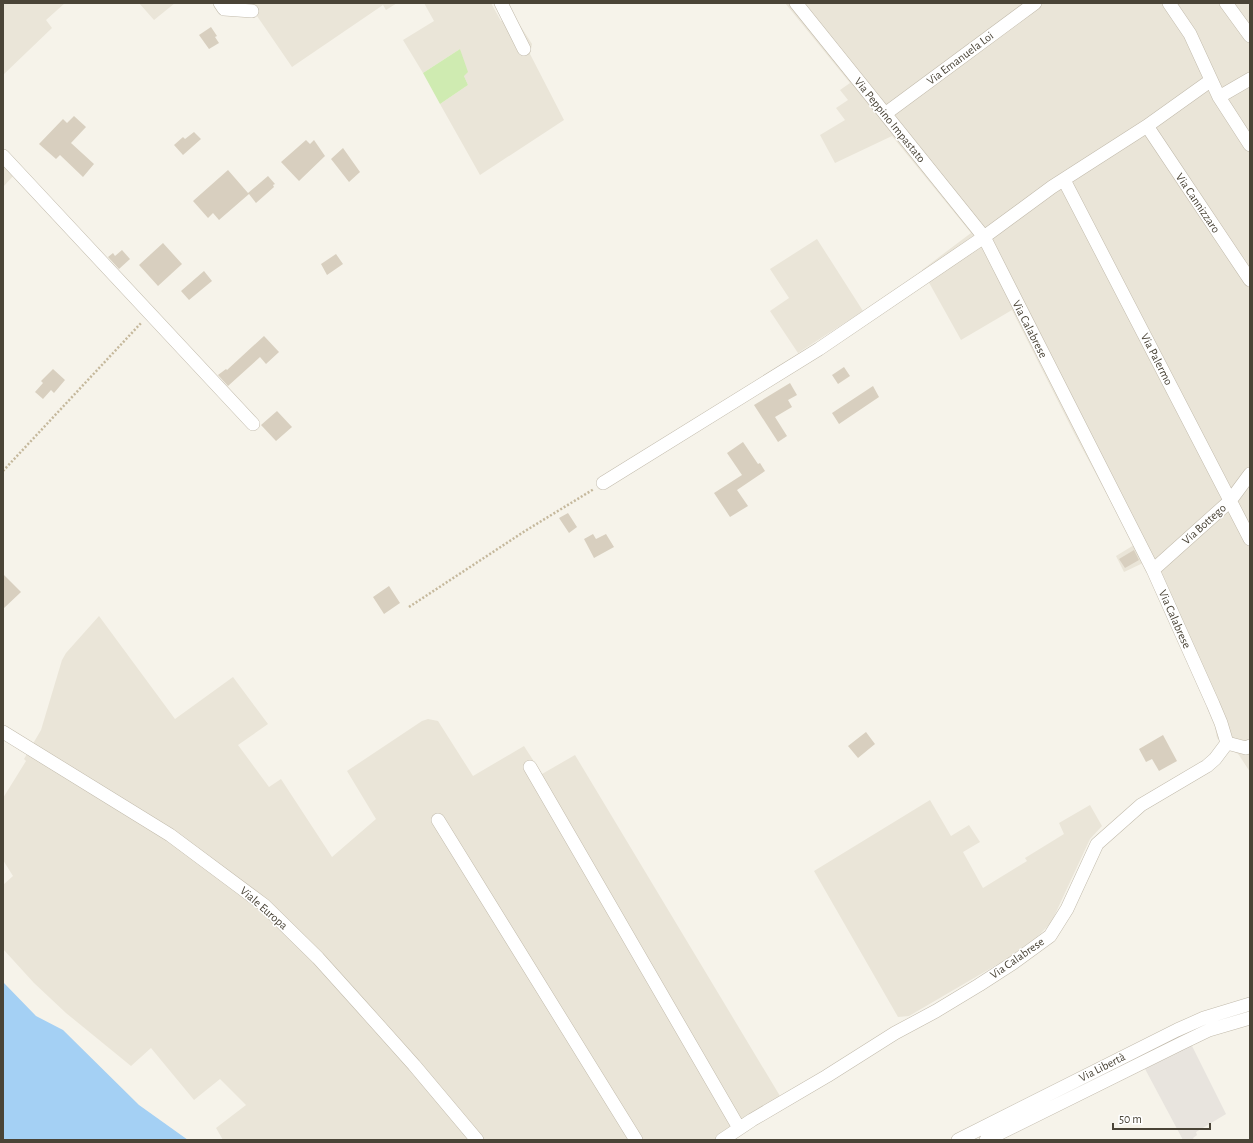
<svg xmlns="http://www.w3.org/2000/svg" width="1253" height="1143" viewBox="0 0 1253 1143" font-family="'Alegreya Sans',sans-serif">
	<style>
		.residential { fill: #eae5d8 }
		.industrial { fill: #e8e4de }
		.green { fill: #cfebb1 }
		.water { fill: #a4d0f4 }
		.building { fill: #d8cfbf }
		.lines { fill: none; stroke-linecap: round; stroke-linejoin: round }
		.minor-casing { stroke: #c2bbac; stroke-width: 14 }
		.path { stroke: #c5b89c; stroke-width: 2.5; stroke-dasharray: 2 2; stroke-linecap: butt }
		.minor { stroke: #fff; stroke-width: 13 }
		.labels { text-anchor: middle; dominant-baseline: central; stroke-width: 3; stroke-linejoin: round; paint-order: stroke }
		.street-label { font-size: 12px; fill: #4a4437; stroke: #fff }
	</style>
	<rect width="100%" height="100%" fill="#f6f3ea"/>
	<path class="residential" d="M3,3H65L46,20L52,28L3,75Z
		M139,3H175L154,20Z
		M213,3H397L386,10L383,5L292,67L257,16L222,15Z
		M424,3H491L501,21L512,13L532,44L530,54L564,120L480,175L440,104L468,85L464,76L460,49L423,73L403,40L434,21Z
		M785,3H1250V772L1239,755L1217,738L1213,715L1143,563L1124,572L1116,556L1134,545L1075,435L1012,310L961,340L922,270L971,233L892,136L835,163L820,135L845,120L836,108L848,100L840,90L850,83Z
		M3,162L14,175L3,187Z
		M817,239L863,311L798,353L770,311L789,298L770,269Z
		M99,616L175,719L233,677L268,724L238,745L269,787L281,779L332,857L376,819L347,771L422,721L428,719L438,721L473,776L524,746L542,774L575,755L786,1106L728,1140H223L216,1128L246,1105L220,1079L194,1100L151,1048L131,1066L66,1013L34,983L3,949V885L13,876L3,860V798L26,761L24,759L41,730L62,660L66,653Z
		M930,800L951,836L969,825L980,842L963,852L983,888L1027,861L1025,858L1064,834L1059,823L1090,805L1102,826L1090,839L1051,923L1036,938L1010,957L909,1016L898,1017L814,871Z"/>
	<path class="industrial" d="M1191,1044L1226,1114L1196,1132L1197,1135L1193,1138L1194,1140H1183L1144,1067Z"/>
	<path class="green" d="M460,49L468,72L464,76L468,85L440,104L423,73Z"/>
	<path class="water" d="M3,982L36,1016L63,1030L139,1105L188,1140H3Z"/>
	<path class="building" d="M211,27L217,36L215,37L219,43L209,49L199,35Z
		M74,116L86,127L71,143L94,164L83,177L60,155L56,159L39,144L63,119L67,123Z
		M194,132L201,139L183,155L174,145L183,137L185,139Z
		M306,140L310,144L314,140L325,156L299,181L281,162Z
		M343,148L360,172L349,182L331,159Z
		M228,170L248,193L268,176L275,184L273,185L274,187L256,203L249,194L219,220L213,213L208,218L193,201Z
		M163,243L182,264L158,286L139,265Z
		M122,250L130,259L119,269L108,257L113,253L115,256Z
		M336,254L343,264L327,275L321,264Z
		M204,271L212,281L189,300L181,291Z
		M264,336L279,352L266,364L260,357L228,386L218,375L226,369L227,370Z
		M844,367L850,376L838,384L832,375Z
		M53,369L65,380L54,393L51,390L43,399L35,392L43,383L41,381Z
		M790,383L797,395L788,400L792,407L775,417L787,436L778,442L754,405Z
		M873,386L879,397L839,424L832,413Z
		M277,411L292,427L276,441L261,425Z
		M743,442L758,464L760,463L765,471L737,490L748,506L730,517L714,493L742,475L727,453Z
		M568,513L577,527L569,533L559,518Z
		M593,534L596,539L606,534L614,547L594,558L584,539Z
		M1134,550L1139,560L1125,568L1119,559Z
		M3,574L21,592L3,609Z
		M389,586L400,603L384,614L373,597Z
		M866,732L875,744L858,758L848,746Z
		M1163,735L1177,761L1159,771L1152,759L1146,762L1139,749Z"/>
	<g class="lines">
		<defs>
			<path id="minor" d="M220,3L224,9L252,11
				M501,3L524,49
				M796,3L984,237L1153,570L1213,704L1221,723L1227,743
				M1169,3L1190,34L1219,97L1250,145
				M1226,3L1250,36
				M1219,97L1250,79
				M885,114L1035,3
				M1147,126L1250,280
				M3,156L253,424
				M1064,180L1250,539
				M603,483L819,349L984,237L1052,187L1147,126L1210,81
				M1153,570L1230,501L1250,474
				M3,732L170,835L264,905L318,958L363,1008L414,1065L477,1140
				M1227,743L1246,748L1250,746
				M530,767L739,1128
				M438,820L636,1140
				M722,1140L752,1120L827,1076L895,1033L936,1011L979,985L1013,963L1050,936L1067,909L1097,844L1141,805L1207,766L1215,759L1227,743
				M958,1140L1177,1030L1204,1018L1250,1004
				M986,1140L1182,1043L1209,1030L1250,1018"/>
		</defs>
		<use href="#minor" class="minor-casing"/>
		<path class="path" d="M3,471L142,322
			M409,607L525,531L594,489"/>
		<use href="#minor" class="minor"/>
	</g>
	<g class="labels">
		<g class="street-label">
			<text transform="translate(960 58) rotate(-37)">Via Emanuela Loi</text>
			<text transform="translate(890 120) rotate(51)">Via Peppino Impastato</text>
			<text transform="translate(1198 203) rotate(56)">Via Cannizzaro</text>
			<text transform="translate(1030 329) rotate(63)">Via Calabrese</text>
			<text transform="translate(1157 359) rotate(63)">Via Palermo</text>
			<text transform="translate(1204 524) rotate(-42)">Via Bottego</text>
			<text transform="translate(1175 619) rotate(66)">Via Calabrese</text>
			<text transform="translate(264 908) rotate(41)">Viale Europa</text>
			<text transform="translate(1017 958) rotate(-35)">Via Calabrese</text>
			<text transform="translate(1102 1067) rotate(-27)">Via Libertà</text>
		</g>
	</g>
	<rect width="1253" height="1143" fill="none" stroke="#4a4437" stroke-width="8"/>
	<path d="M1113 1123v6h97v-6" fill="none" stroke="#4a4437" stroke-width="2"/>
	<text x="1119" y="1123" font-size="12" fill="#4a4437" stroke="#ffffff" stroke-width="3" paint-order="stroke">50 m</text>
</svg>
